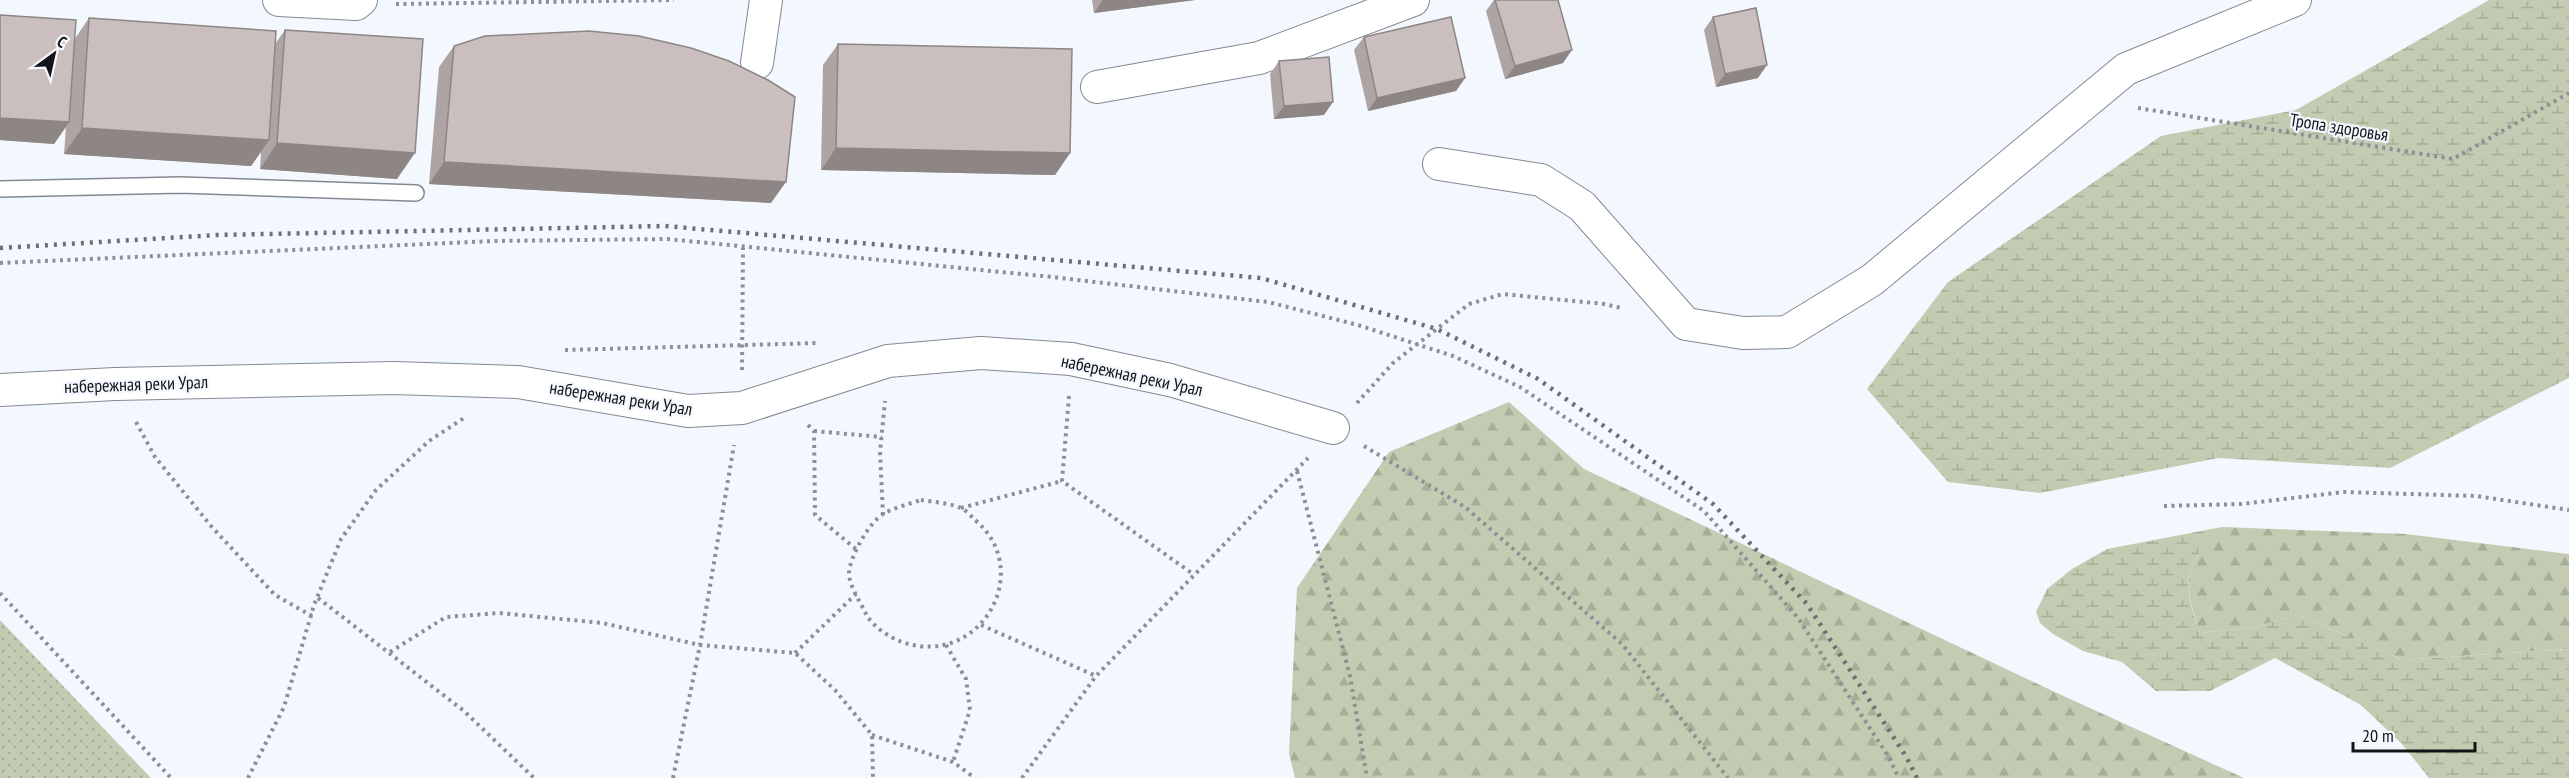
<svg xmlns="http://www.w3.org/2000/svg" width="2569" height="778" viewBox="0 0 2569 778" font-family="'PT Sans Narrow',sans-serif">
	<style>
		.grass { fill: url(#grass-dots) }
		.forest { fill: url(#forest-firs) }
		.wetland { fill: url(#wetland-marsh) }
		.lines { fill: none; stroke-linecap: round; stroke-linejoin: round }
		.lane-casing { stroke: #848991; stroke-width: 18 }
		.street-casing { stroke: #848991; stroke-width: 34 }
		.path { stroke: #8c8f94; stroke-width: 4; stroke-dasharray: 3 4.5; stroke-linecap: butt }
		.lane { stroke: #fff; stroke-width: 15 }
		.street { stroke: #fff; stroke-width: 32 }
		.rail { stroke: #6d6f74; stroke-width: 4.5; stroke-dasharray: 3 6; stroke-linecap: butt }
		.wall { fill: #aea4a3 }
		.shaded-wall { fill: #8d8685 }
		.building { fill: #cabfbe; stroke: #8d8685; stroke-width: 1.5 }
		.labels { text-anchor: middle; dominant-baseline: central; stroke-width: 4.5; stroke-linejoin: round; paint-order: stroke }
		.street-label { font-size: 18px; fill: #121417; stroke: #f3f7fe }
	</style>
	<defs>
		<pattern id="grass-dots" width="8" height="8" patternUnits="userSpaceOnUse" patternTransform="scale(1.5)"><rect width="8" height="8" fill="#c3ccb2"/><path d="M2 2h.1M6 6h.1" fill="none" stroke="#a6ae98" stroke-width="1.8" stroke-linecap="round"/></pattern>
		<pattern id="forest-firs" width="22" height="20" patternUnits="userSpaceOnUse" patternTransform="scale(1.5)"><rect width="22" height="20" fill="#c3ccb2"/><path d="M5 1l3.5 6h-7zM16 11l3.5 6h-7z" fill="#a6ae98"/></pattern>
		<pattern id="wetland-marsh" width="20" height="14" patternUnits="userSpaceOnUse" patternTransform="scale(1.5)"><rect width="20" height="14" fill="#c3ccb2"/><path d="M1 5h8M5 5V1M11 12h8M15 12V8" fill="none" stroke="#a6ae98"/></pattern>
	</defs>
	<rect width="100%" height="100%" fill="#f3f7fe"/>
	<path class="grass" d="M0,620L151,778H0Z"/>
	<path class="forest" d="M1509,402L1584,469L2059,694L2244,778H1295L1289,753L1297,588L1389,452Z
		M2222,527L2406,534L2569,554V649L2403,660L2298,615L2250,628L2200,633C2182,582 2183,565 2222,527Z"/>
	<path class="wetland" d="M2489,0H2569V378L2390,468L2218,458L2040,493L1948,482L1867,389L1948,282L2161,136L2296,110Z
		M2222,527C2184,564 2181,583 2200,633L2250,628L2298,615L2403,660L2569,649V778H2429L2402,744L2361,705L2275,658L2210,691H2156L2122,662L2083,651L2053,634L2040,623L2036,612L2047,589L2072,569L2107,549Z"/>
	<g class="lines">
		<defs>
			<path id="lane" d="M0,189L181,185L416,193"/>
			<path id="street" d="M279,0L356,4L361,0
				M757,63L766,0
				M1097,87L1259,58L1413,0
				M1439,164L1541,180L1582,206L1686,324L1743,333L1787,332L1872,280L2126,69L2295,0
				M0,390L115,384L394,378L518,382L688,411L742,408L888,361L981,353L1071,359L1170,380L1333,428"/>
		</defs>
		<use href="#lane" class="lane-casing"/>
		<use href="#street" class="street-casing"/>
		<path class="path" d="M396,4L674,0
			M2138,108L2453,159L2569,93
			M0,263L494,241L668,239L1052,277L1268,302L1358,325L1453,356L1520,387L1704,511L1798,618L1888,756L1899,778
			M565,350L818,343
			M742,370L743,248
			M1069,396L1062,481L1193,574
			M1357,403L1393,363L1469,304L1503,294L1604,304L1621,308
			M136,422L155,457L211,526L275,595L312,616
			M808,425L814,431L815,515L857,550
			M814,431L882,437
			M1364,446L1465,507L1622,644L1728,778
			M1297,471L1350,676L1367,778
			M921,500C933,502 950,503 961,508C966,510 971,516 975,520C1036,571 980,669 902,642C889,637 873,627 866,614C861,603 849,586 849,573C850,556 869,523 883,514C893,508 909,504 921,500Z
			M2164,506L2242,504L2344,492L2476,496L2569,510
			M961,508L1062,481
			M883,515L880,452L885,401
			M0,593L171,778
			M318,598L464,711L534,778
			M981,625L1096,676
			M946,645L966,679L970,710L953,762
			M390,652L446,617L499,613L602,623L700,645L795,653L835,690L872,735L873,778
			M795,653L856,594
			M872,735L953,762L975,778
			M248,778L284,707L314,605L341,539L376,490L429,441L464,418
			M673,778L700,645L734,445
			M1022,778L1096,676L1308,458"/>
		<use href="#lane" class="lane"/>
		<use href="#street" class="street"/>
		<path class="rail" d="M0,248L217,235L665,226L1261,278L1437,329L1538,379L1713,504L1807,604L1907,758L1917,778"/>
	</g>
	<path class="wall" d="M1092,0H1195L1094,13Z
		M1494,0H1558L1563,63L1505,79L1486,11Z
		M0,15L74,40L89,18L275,44L285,30L397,179L260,169L261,152L251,166L64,154L66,127L54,144L0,140Z
		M1713,17L1758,78L1716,87L1704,30Z
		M1364,37L1465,78L1456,91L1368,111L1354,50Z
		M838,44L1070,153L1055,175L821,170L823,65Z
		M454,46L771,203L429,184L439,67Z
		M1279,61L1324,115L1274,119L1270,74Z"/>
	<path class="shaded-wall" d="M1103,0H1195L1094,13Z
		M1572,50L1563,63L1505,79L1515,66Z
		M1767,65L1758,78L1716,87L1725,74Z
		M1465,78L1456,91L1368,111L1377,98Z
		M1333,102L1324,115L1274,119L1284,106Z
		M0,118L69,122L54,144L0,140Z
		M82,128L269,140L251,166L64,154Z
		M277,143L415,153L397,179L260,169Z
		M836,148L1070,153L1055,175L821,170Z
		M444,162L786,182L771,203L429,184Z"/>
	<path class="building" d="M1495,0H1558L1572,50L1515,66Z
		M1756,8L1767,65L1725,74L1713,17Z
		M0,15L76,20L69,122L0,118Z
		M1451,17L1465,78L1377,98L1364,37Z
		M89,18L276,31L269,140L82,128Z
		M285,30L423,39L415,153L277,143Z
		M589,31L639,36L691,48L729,61L768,80L795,97L786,182L444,162L454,46L485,36Z
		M838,44L1072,49L1070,153L836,148Z
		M1329,57L1333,102L1284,106L1279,61Z"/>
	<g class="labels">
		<g class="street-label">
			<text transform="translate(2339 127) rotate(9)">Тропа здоровья</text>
			<text transform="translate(1132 375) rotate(12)">набережная реки Урал</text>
			<text transform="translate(136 384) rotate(-2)">набережная реки Урал</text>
			<text transform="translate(621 398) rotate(9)">набережная реки Урал</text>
		</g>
	</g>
	<g transform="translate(54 54) rotate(33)" stroke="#f3f7fe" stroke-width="4.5" paint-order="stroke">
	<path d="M0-4.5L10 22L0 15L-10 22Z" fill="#121417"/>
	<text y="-9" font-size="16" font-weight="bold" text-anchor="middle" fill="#121417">С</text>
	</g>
	<path d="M2353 742v9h122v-9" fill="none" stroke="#121417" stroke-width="3"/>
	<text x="2362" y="742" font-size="18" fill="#121417" stroke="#f3f7fe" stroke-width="4.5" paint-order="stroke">20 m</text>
</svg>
